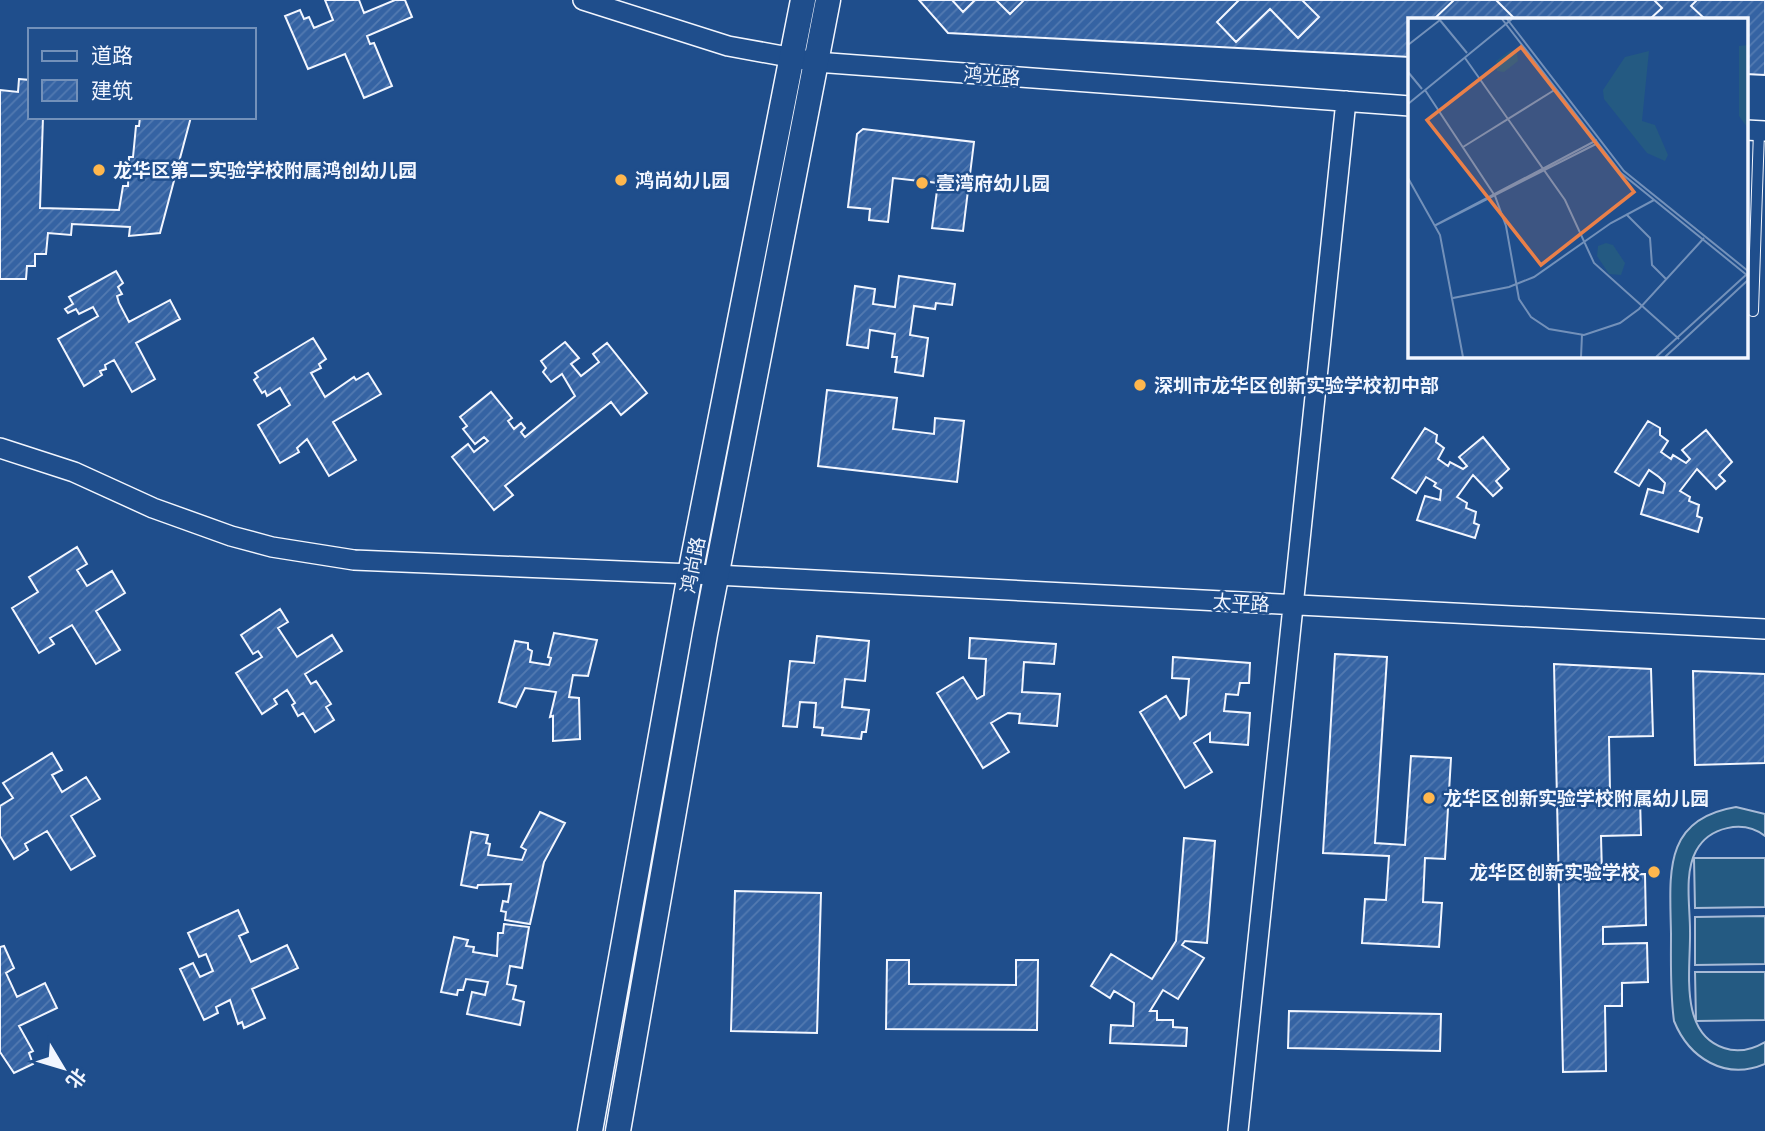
<svg xmlns="http://www.w3.org/2000/svg" width="1765" height="1131" viewBox="0 0 1765 1131" font-family="'Libre Baskerville','Noto Sans SC',serif">
	<style>
		.pitch { fill: #245a82; stroke: #a8bbd7; stroke-width: 2 }
		.building { fill: url(#building-hatch); stroke: #f2f6ff; stroke-width: 2 }
		.lines { fill: none; stroke-linecap: round; stroke-linejoin: round }
		.service-casing { stroke: #f2f6ff; stroke-width: 12 }
		.minor-casing { stroke: #f2f6ff; stroke-width: 22 }
		.tertiary-casing { stroke: #f2f6ff; stroke-width: 27 }
		.service { stroke: #1f4e8c; stroke-width: 10 }
		.minor { stroke: #1f4e8c; stroke-width: 19 }
		.tertiary { stroke: #1f4e8c; stroke-width: 24 }
		.poi-dot { fill: #ffb74d; stroke: #1f4e8c; stroke-width: 2.5 }
		.labels { text-anchor: middle; dominant-baseline: central; stroke-width: 5; stroke-linejoin: round; paint-order: stroke }
		.street-label { font-size: 19px; fill: #f2f6ff; stroke: #1f4e8c }
		.poi-label { font-size: 19px; font-weight: bold; fill: #f2f6ff; stroke: #1f4e8c; text-anchor: start }
		.inset-road { fill: none; stroke: #7391ba; stroke-width: 2 }
		.view { fill: #ea8049; fill-opacity: 0.15; stroke: #ea8049; stroke-width: 3.5 }
		.inset-edge { fill: none; stroke: #f2f6ff; stroke-width: 3.5 }
	</style>
	<defs>
		<pattern id="building-hatch" width="6" height="6" patternUnits="userSpaceOnUse" patternTransform="scale(1.75)"><rect width="6" height="6" fill="#3563a3"/><path d="M-1 1l2-2M0 6l6-6M5 7l2-2" fill="none" stroke="#537ab1"/></pattern>
	</defs>
	<rect width="100%" height="100%" fill="#1f4e8c"/>
	<path class="pitch" d="M1736,807L1765,814V836C1743,819 1709,827 1696,851C1684,873 1690,906 1690,930C1691,968 1678,1033 1724,1048C1738,1053 1753,1049 1765,1042V1064C1725,1081 1689,1058 1674,1021C1670,992 1671,963 1671,934C1670,874 1662,819 1736,807Z
		M1694,858H1765V907L1695,908Z
		M1765,916V964L1695,965V917Z
		M1695,972H1765V1020L1696,1021Z"/>
	<path class="building" d="M325,0H359L364,13L395,0H405L412,17L367,36L370,44L374,43L392,86L364,98L345,54L308,69L285,16L300,10L304,19L309,17L314,28L333,20Z
		M919,0H1765V75L1746,74V19H1410V57L948,33Z
		M952,0H975L963,12Z
		M996,0H1024L1010,14Z
		M1239,0H1302L1319,17L1298,38L1270,9L1236,42L1217,22Z
		M1454,0H1496L1515,19H1434Z
		M1654,0H1697L1691,6L1705,19H1650L1662,8Z
		M19,79L30,80V117H43L40,208L119,210L123,186H128L129,157H133L136,126H139L140,117H191L160,233L129,236L130,227L72,224L71,235L48,233L46,254H35V266H27L26,279H0V90L18,92Z
		M863,129L974,142L963,231L932,228L938,183L893,178L888,222L869,220L870,209L848,207L857,134Z
		M116,271L123,283L118,287L122,294L117,296L119,303L129,322L170,300L180,319L136,343L155,379L132,392L114,360L105,365L106,369L100,371L102,375L84,386L58,339L98,316L93,307L79,314L76,309L68,313L65,309L73,304L69,297Z
		M899,276L955,284L952,305L936,303L935,309L914,306L910,335L928,338L923,376L895,372L897,357H892L895,334L870,330L868,348L847,345L855,286L875,289L873,304L895,307Z
		M313,338L326,359L319,364L321,368L311,373L325,397L354,377L356,380L368,373L381,394L333,422L356,460L329,476L307,439L297,448L299,452L280,463L258,425L290,405L280,388L267,396L265,391L262,393L254,380L258,377L255,373Z
		M565,342L579,358L571,364L581,376L599,362L593,354L607,343L647,393L621,415L611,402L505,486L513,495L494,510L452,457L468,444L474,452L488,441L484,437L475,444L463,429L467,426L460,417L491,392L512,418L508,421L514,429L521,423L525,428L521,432L525,437L575,396L562,374L551,382L543,372L546,368L541,361Z
		M827,390L897,398L893,429L934,434L935,418L964,421L957,482L818,466Z
		M1648,421L1660,428V435L1668,441L1661,452L1671,459L1673,455L1686,463L1690,459L1682,450L1706,430L1732,462L1719,475L1725,481L1716,489L1697,469L1680,491L1690,497L1689,501L1699,505L1697,516L1702,518L1698,532L1641,514L1648,489L1663,493L1665,483L1659,477L1649,470L1639,486L1615,472Z
		M1425,428L1437,435L1436,442L1444,448L1438,459L1448,466L1450,462L1463,469L1467,466L1459,457L1483,437L1509,469L1496,481L1502,488L1493,496L1473,475L1457,497L1467,503L1466,508L1476,512L1474,523L1479,525L1475,538L1417,520L1425,496L1440,500L1441,490L1434,486L1436,483L1426,477L1416,493L1392,478Z
		M77,547L87,564L77,570L87,586L112,571L125,593L96,611L120,650L96,664L72,625L50,638L54,644L39,653L12,608L38,592L29,577Z
		M280,609L288,622L278,628L297,657L332,635L342,651L305,674L311,684L316,681L331,704L326,707L334,720L315,732L303,713L298,716L292,705L295,703L287,690L274,699L277,704L262,714L236,673L262,657L258,651L253,654L241,635Z
		M554,633L597,640L588,676L573,675L569,697L579,698L580,739L553,741V716L550,717L556,692L525,688L516,707L499,702L515,641L528,643V649L532,651L530,662L549,665L551,658L548,657Z
		M817,636L869,641L865,681L845,679L842,707L869,710L866,732H862L861,739L822,735L823,728L814,727L816,703L800,702L797,727L783,726L790,661L814,663Z
		M970,638L1056,644L1054,664L1024,662L1022,692L1060,694L1057,726L1019,723L1020,714L1008,713L991,723L1009,752L983,768L937,693L963,677L977,699L984,695L986,659L969,658Z
		M1335,654L1387,657L1375,843L1405,845L1411,756L1451,758L1445,859L1425,858L1423,902L1442,903L1439,947L1362,943L1365,899L1386,900L1389,856L1323,853Z
		M1173,657L1250,663L1249,683H1240L1238,695L1226,694L1224,711L1250,713L1248,745L1210,742V733L1194,743L1212,772L1185,788L1140,712L1166,696L1180,719L1186,715L1189,679L1172,678Z
		M1554,664L1651,669L1653,736L1609,737L1610,792H1600V799L1640,798L1641,835L1601,836L1602,875L1645,874L1646,925L1603,927V944L1647,943L1648,982L1622,983V1006H1605L1606,1071L1563,1072Z
		M1693,671L1765,674V763L1695,765Z
		M52,753L62,770L52,775L62,792L86,777L100,799L71,816L95,856L71,870L47,831L25,844L28,850L14,859L0,836V806L13,798L3,783Z
		M540,812L565,823L544,862L530,924L505,920L506,912L501,911L503,901L508,902L511,884L478,885L477,888L461,885L471,832L488,835L486,843L490,844L488,855L522,860L526,850L521,847Z
		M1184,838L1215,841L1207,943L1185,941L1182,945L1204,958L1178,999L1163,990L1150,1011H1157V1020H1173V1027L1187,1028L1186,1046L1110,1043L1111,1025L1133,1026L1134,1003L1114,991L1110,998L1091,986L1111,954L1152,979L1176,941Z
		M735,891L821,893L817,1033L731,1031Z
		M238,910L248,932L239,936L251,962L287,945L298,968L252,989L265,1018L244,1028L242,1022L238,1024L230,1000L216,1007L218,1013L204,1020L180,969L193,963L200,977L213,971L206,954L199,957L188,933Z
		M504,924L529,927L522,968L510,966L507,984L516,986L513,999L524,1002L520,1025L467,1014L472,992L485,995L488,982L466,979L463,990H458L457,995L441,992L454,937L468,940L466,946L474,947L473,952L497,956L498,933H503Z
		M4,946L14,968L6,973L17,997L45,983L57,1008L19,1026L33,1051L29,1053L33,1064L14,1073L0,1052V947Z
		M887,960H909V984L1016,985V960H1038L1037,1030L886,1029Z
		M1289,1011L1441,1014L1440,1051L1288,1048Z"/>
	<g class="lines">
		<defs>
			<path id="service" d="M1753,311L1759,131"/>
			<path id="minor" d="M583,0L728,46L816,62L1410,106
				M1746,130L1765,131
				M0,448L74,472L153,508L231,536L272,547L354,560L716,575L1765,629
				M1238,1131L1346,101"/>
			<path id="tertiary" d="M590,1131L690,574L803,0
				M618,1131L705,634L828,0"/>
		</defs>
		<use href="#service" class="service-casing"/>
		<use href="#minor" class="minor-casing"/>
		<use href="#tertiary" class="tertiary-casing"/>
		<use href="#service" class="service"/>
		<use href="#minor" class="minor"/>
		<use href="#tertiary" class="tertiary"/>
	</g>
	<g class="poi-dot">
		<circle cx="99" cy="170" r="7"/>
		<circle cx="621" cy="180" r="7"/>
		<circle cx="922" cy="183" r="7"/>
		<circle cx="1140" cy="385" r="7"/>
		<circle cx="1429" cy="798" r="7"/>
		<circle cx="1654" cy="872" r="7"/>
	</g>
	<g class="labels">
		<g class="street-label">
			<text transform="translate(992 76) rotate(4)">鸿光路</text>
			<text transform="translate(693 565) rotate(-79)">鸿尚路</text>
			<text transform="translate(1241 603) rotate(3)">太平路</text>
		</g>
		<g class="poi-label">
			<text x="113" y="170">龙华区第二实验学校附属鸿创幼儿园</text>
			<text x="635" y="180">鸿尚幼儿园</text>
			<text x="936" y="183">壹湾府幼儿园</text>
			<text x="1154" y="385">深圳市龙华区创新实验学校初中部</text>
			<text x="1443" y="798">龙华区创新实验学校附属幼儿园</text>
			<text x="1640" y="872" text-anchor="end">龙华区创新实验学校</text>
		</g>
	</g>
	<g transform="translate(1408 18)">
		<rect width="340" height="340" fill="#1f4e8c"/>
		<path d="M339,27H340L339,109L331,98V28ZM241,33L234,103L247,107L260,137L257,143L239,135L196,81L195,72L217,39Z" fill="#245a82"/>
		<path d="M103,32L109,35L110,43L96,54L89,53L88,43ZM198,225L205,227L217,245L213,257L201,256L189,238L190,228Z" fill="#245a82"/>
		<path class="inset-road" d="M31,1L59,35M94,1L213,155L340,258M99,1L216,153L340,253M0,27L32,2M57,40L157,182L186,245L271,321M0,54L14,71M17,72L87,178L98,208L111,281L123,299L141,311L176,317L212,305L231,291L296,220M0,86L104,1M55,129L148,71M0,160L32,217L55,339M218,196L242,220L244,247L258,261M26,208L190,125M26,208L189,122M45,280L101,269L126,259L203,205L246,182M173,339L174,317M248,339L339,256M257,339L340,262"/>
		<path class="view" d="M113,29L226,174L133,247L19,102Z"/>
		<rect width="340" height="340" class="inset-edge"/>
	</g>
	<rect x="28" y="28" width="228" height="91" fill="#1f4e8c" stroke="#7391ba" stroke-width="2"/>
	<rect x="42" y="51" width="35" height="10" fill="#1f4e8c" stroke="#7391ba" stroke-width="2"/>
	<text x="91" y="63" font-size="21" fill="#f2f6ff">道路</text>
	<rect x="42" y="80" width="35" height="21" fill="url(#building-hatch)" stroke="#7391ba" stroke-width="2"/>
	<text x="91" y="98" font-size="21" fill="#f2f6ff">建筑</text>
	<g transform="translate(63 1068) rotate(128)" stroke="#1f4e8c" stroke-width="5" paint-order="stroke">
	<path d="M0-5L12 26L0 18L-12 26Z" fill="#f2f6ff"/>
	<text y="-10" font-size="19" font-weight="bold" text-anchor="middle" fill="#f2f6ff">北</text>
	</g>
</svg>
